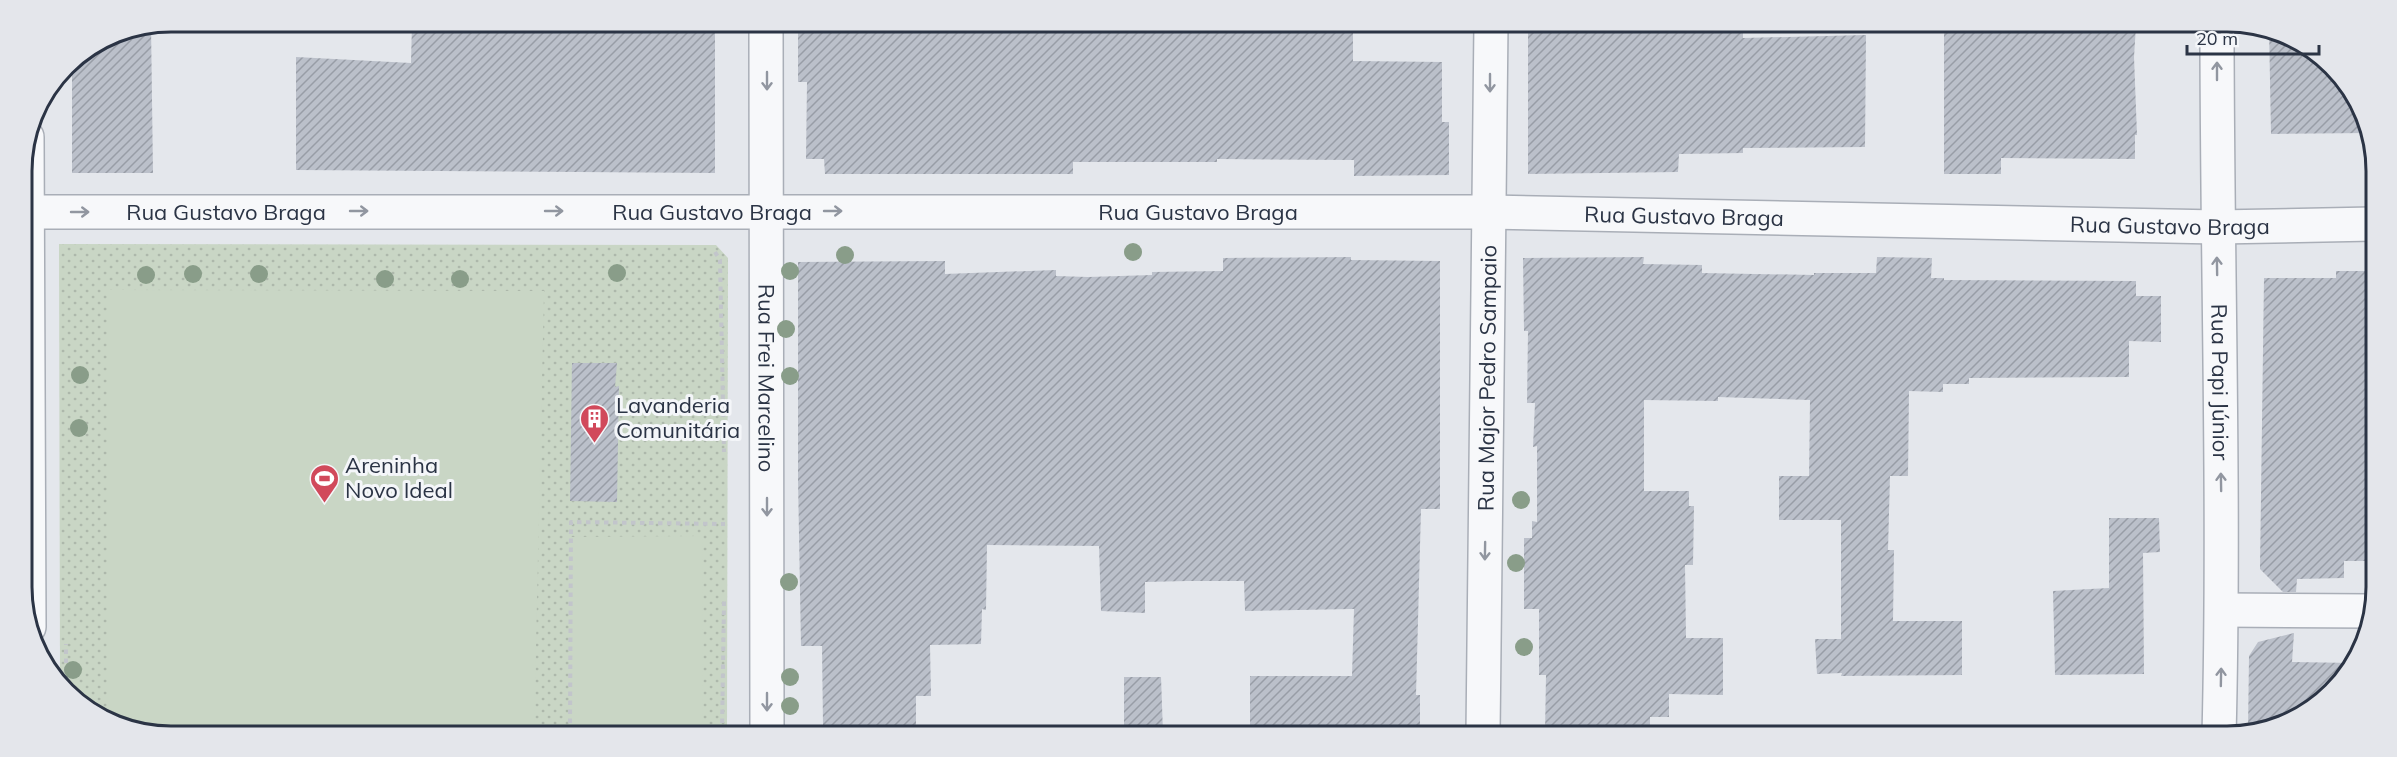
<svg xmlns="http://www.w3.org/2000/svg" width="2397" height="757" viewBox="0 0 2397 757" font-family="Mulish,sans-serif">
	<style>
		.park { fill: url(#park-dots) }
		.garden { fill: #c9d6c5 }
		.building { fill: url(#building-hatch) }
		.lines { fill: none; stroke-linecap: round; stroke-linejoin: round }
		.minor-casing { stroke: #a9aeb7; stroke-width: 36 }
		.tertiary-casing { stroke: #a9aeb7; stroke-width: 36 }
		.path { stroke: #c2c5cb; stroke-width: 4; stroke-dasharray: 4.5 4.5; stroke-linecap: butt }
		.minor { stroke: #f7f8fa; stroke-width: 33 }
		.tertiary { stroke: #f7f8fa; stroke-width: 33 }
		.tree { fill: #899d89 }
		.oneway { stroke: #9196a0 }
		.labels { text-anchor: middle; dominant-baseline: central; stroke-width: 6; stroke-linejoin: round; paint-order: stroke }
		.street-label { font-size: 22px; fill: #2b3445; stroke: #f4f6f9 }
		.poi-label { font-size: 22px; fill: #2b3445; stroke: #f4f6f9; text-anchor: start }
		.rim { fill: none; stroke: #2b3445; stroke-width: 3 }
	</style>
	<defs>
		<pattern id="park-dots" width="8" height="8" patternUnits="userSpaceOnUse" patternTransform="scale(1.5)"><rect width="8" height="8" fill="#c9d6c5"/><path d="M2 2h.1M6 6h.1" fill="none" stroke="#adb8ab" stroke-width="1.8" stroke-linecap="round"/></pattern>
		<pattern id="building-hatch" width="6" height="6" patternUnits="userSpaceOnUse" patternTransform="scale(1.5)"><rect width="6" height="6" fill="#bbc0ca"/><path d="M-1 1l2-2M0 6l6-6M5 7l2-2" fill="none" stroke="#989da6"/></pattern>
	</defs>
	<rect width="100%" height="100%" fill="#e4e7ec"/>
	<path class="park" d="M59,244L716,245L728,258L727,732L131,731L60,686Z"/>
	<path class="garden" d="M108,290L544,291L534,732L131,731L108,716Z
		M702,536L703,732H571V537Z"/>
	<path class="building" d="M412,22H715V173L296,170V57L411,63Z
		M798,23L1353,24V61L1442,62V122H1449V175L1354,176V160L1217,159V162H1073V174H825L824,159H806L807,82H798Z
		M1528,24L1743,25V38L1866,35L1865,147L1743,148V153L1679,154L1678,172L1528,174Z
		M151,25L153,173H72V60L113,32Z
		M1944,25L2136,26L2134,57L2137,135H2135V159L2001,158V174H1944Z
		M2269,28L2339,72L2369,133L2271,134Z
		M1351,257V260L1440,261V509H1421L1416,695H1420V734L1250,733V676H1352L1354,609L1245,611L1244,581H1187L1145,582V613L1101,611L1099,546L987,545L986,610L982,609L981,644L930,645L931,696H916V725L823,726L822,646H801L798,479V262L945,261V274L1056,270V276L1088,277L1152,275V272L1223,271V258Z
		M1644,257L1643,264L1702,265V273L1814,275V273H1876L1877,257L1932,258L1931,278H1944V280L2136,281V296H2161V342L2129,341V377L1969,378V384H1943V392L1909,391L1908,476H1890L1888,550H1894L1893,621H1962V675L1841,676L1842,673L1817,674L1815,639H1841V520H1779V476H1809L1810,400L1718,397V401L1644,400V491H1689V506H1694L1693,565H1685L1686,638H1723V695L1669,694V717H1650V734H1545L1546,675H1539V609H1524V538H1532V521L1537,522V446L1533,447L1535,403H1527L1528,331H1524L1523,258Z
		M2336,271H2373L2371,561H2344V578L2297,579L2296,592H2283L2260,569L2264,278H2336Z
		M572,363H617L615,387L619,386L617,502L570,501Z
		M2109,518H2159L2160,552L2143,553L2144,674L2055,675L2053,591L2109,588Z
		M2294,633L2292,662L2354,663L2351,669L2318,705L2248,731L2249,656L2258,642Z
		M1124,677H1161L1163,733H1124Z"/>
	<g class="lines">
		<defs>
			<g id="minor">
				<path id="s1" d="M766,22L767,732"/>
				<path id="s2" d="M2217,26C2217,263 2225,499 2219,736"/>
				<path d="M2223,610L2371,611"/>
				<path id="s3" d="M1483,734L1491,24"/>
			</g>
			<g id="tertiary">
				<path d="M27,137L29,627"/>
				<path id="s4" d="M22,212H1489L2217,227L2373,224"/>
			</g>
		</defs>
		<use href="#minor" class="minor-casing"/>
		<use href="#tertiary" class="tertiary-casing"/>
		<path class="path" d="M715,252L720,260L724,452
			M66,690V644
			M570,732L571,522L725,524
			M722,732L724,601"/>
		<use href="#minor" class="minor"/>
		<use href="#tertiary" class="tertiary"/>
	</g>
	<g class="tree">
		<circle cx="1133" cy="252" r="9"/>
		<circle cx="845" cy="255" r="9"/>
		<circle cx="790" cy="271" r="9"/>
		<circle cx="617" cy="273" r="9"/>
		<circle cx="193" cy="274" r="9"/>
		<circle cx="259" cy="274" r="9"/>
		<circle cx="146" cy="275" r="9"/>
		<circle cx="385" cy="279" r="9"/>
		<circle cx="460" cy="279" r="9"/>
		<circle cx="786" cy="329" r="9"/>
		<circle cx="80" cy="375" r="9"/>
		<circle cx="790" cy="376" r="9"/>
		<circle cx="79" cy="428" r="9"/>
		<circle cx="1521" cy="500" r="9"/>
		<circle cx="1516" cy="563" r="9"/>
		<circle cx="789" cy="582" r="9"/>
		<circle cx="1524" cy="647" r="9"/>
		<circle cx="73" cy="670" r="9"/>
		<circle cx="790" cy="677" r="9"/>
		<circle cx="790" cy="706" r="9"/>
	</g>
	<defs><path id="oneway-shaft" d="M-6 0H5M1.5-3L5.5 0L1.5 3" fill="none" stroke-width="1.6" stroke-linecap="round" stroke-linejoin="round" transform="scale(1.5)"/></defs>
	<g class="oneway">
		<use href="#oneway-shaft" transform="translate(2217 71) rotate(-90)"/>
		<use href="#oneway-shaft" transform="translate(767 81) rotate(90)"/>
		<use href="#oneway-shaft" transform="translate(1490 83) rotate(90)"/>
		<use href="#oneway-shaft" transform="translate(359 211)"/>
		<use href="#oneway-shaft" transform="translate(554 211)"/>
		<use href="#oneway-shaft" transform="translate(833 211)"/>
		<use href="#oneway-shaft" transform="translate(80 212)"/>
		<use href="#oneway-shaft" transform="translate(2217 266) rotate(-91)"/>
		<use href="#oneway-shaft" transform="translate(2221 482) rotate(-91)"/>
		<use href="#oneway-shaft" transform="translate(767 507) rotate(90)"/>
		<use href="#oneway-shaft" transform="translate(1485 551) rotate(91)"/>
		<use href="#oneway-shaft" transform="translate(2221 677) rotate(-89)"/>
		<use href="#oneway-shaft" transform="translate(767 702) rotate(90)"/>
	</g>
	<defs>
		<symbol id="building-pin" viewBox="-11 -11 22 30"><path d="M0 17L-7.5 6A9.5 9.5 0 1 1 7.5 6Z" fill="#d1495b" stroke="#f4f6f9"/><path d="M-4-6H4V6H1V3H-1V6H-4ZM-2.5-4.3h1.7v1.8h-1.7ZM.8-4.3h1.7v1.8H.8ZM-2.5-1h1.7V.8h-1.7ZM.8-1h1.7V.8H.8Z" fill="#fff"/></symbol>
		<symbol id="stadium-pin" viewBox="-11 -11 22 30"><path d="M0 17L-7.5 6A9.5 9.5 0 1 1 7.5 6Z" fill="#d1495b" stroke="#f4f6f9"/><path d="M0-5a6.5 5 0 1 0 0 10a6.5 5 0 1 0 0-10ZM-3.5-1.8h7v3.6h-7Z" fill="#fff"/></symbol>
	</defs>
	<g fill-rule="evenodd">
		<use href="#building-pin" x="578" y="402" width="33" height="45"/>
		<use href="#stadium-pin" x="308" y="462" width="33" height="45"/>
	</g>
	<g class="labels">
		<g class="street-label">
			<text stroke="none"><textPath href="#s4" startOffset="204">Rua Gustavo Braga</textPath></text>
			<text stroke="none"><textPath href="#s4" startOffset="690">Rua Gustavo Braga</textPath></text>
			<text stroke="none"><textPath href="#s4" startOffset="1176">Rua Gustavo Braga</textPath></text>
			<text stroke="none"><textPath href="#s4" startOffset="1662">Rua Gustavo Braga</textPath></text>
			<text stroke="none"><textPath href="#s4" startOffset="2148">Rua Gustavo Braga</textPath></text>
			<text stroke="none"><textPath href="#s1" startOffset="356">Rua Frei Marcelino</textPath></text>
			<text stroke="none"><textPath href="#s3" startOffset="356">Rua Major Pedro Sampaio</textPath></text>
			<text stroke="none"><textPath href="#s2" startOffset="356">Rua Papi Júnior</textPath></text>
		</g>
		<g class="poi-label">
			<text x="616" y="405">Lavanderia<tspan x="616" dy="25">Comunitária</tspan></text>
			<text x="345" y="465">Areninha<tspan x="345" dy="25">Novo Ideal</tspan></text>
		</g>
	</g>
	<path d="M0 0H2397V757H0ZM171 32H2227A139 139 0 0 1 2366 171V587A139 139 0 0 1 2227 726H171A139 139 0 0 1 32 587V171A139 139 0 0 1 171 32Z" fill="#e4e6eb" fill-rule="evenodd"/>
	<path class="rim" d="M171 32H2227A139 139 0 0 1 2366 171V587A139 139 0 0 1 2227 726H171A139 139 0 0 1 32 587V171A139 139 0 0 1 171 32Z"/>
	<path d="M2187 45v9h132v-9" fill="none" stroke="#2b3445" stroke-width="3"/>
	<text x="2196" y="45" font-size="18" fill="#2b3445" stroke="#f4f6f9" stroke-width="4.5" paint-order="stroke">20 m</text>
</svg>
